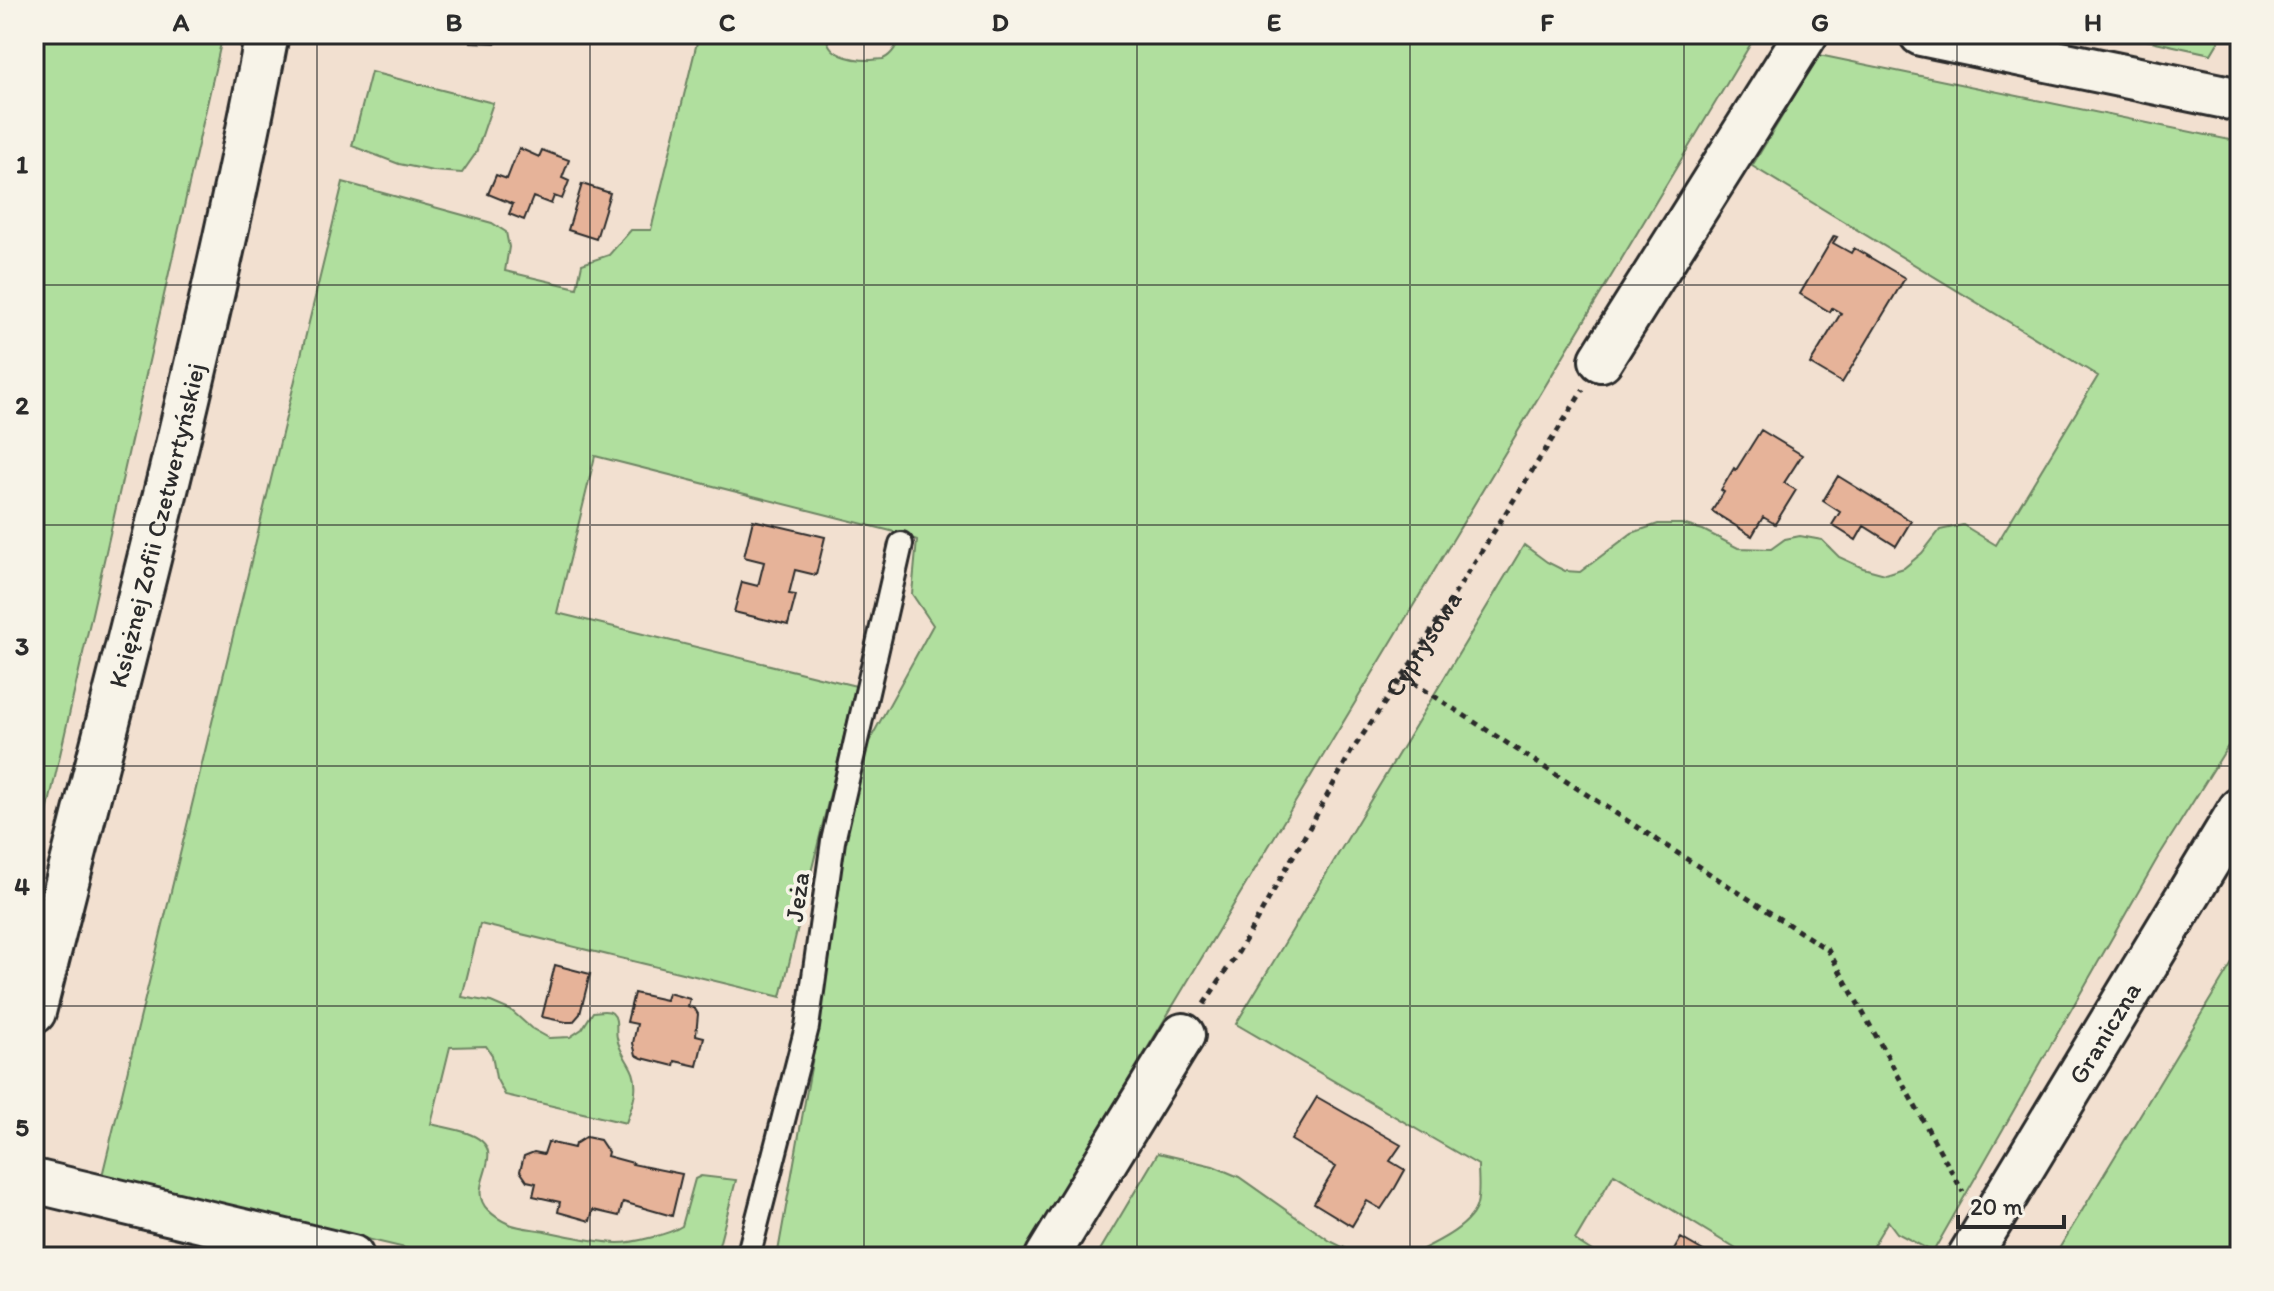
<svg xmlns="http://www.w3.org/2000/svg" width="2274" height="1291" viewBox="0 0 2274 1291" font-family="Itim,sans-serif">
	<style>
		.green { fill: #b0df9e; stroke: #6e8564; stroke-width: 2 }
		.building { fill: #e6b399; stroke: #2b2b2b; stroke-width: 2 }
		.lines { fill: none; stroke-linecap: round; stroke-linejoin: round }
		.service-casing { stroke: #2b2b2b; stroke-width: 28 }
		.minor-casing { stroke: #2b2b2b; stroke-width: 48 }
		.path { stroke: #2b2b2b; stroke-width: 5; stroke-dasharray: 6 6; stroke-linecap: butt }
		.service { stroke: #f7f3e8; stroke-width: 22 }
		.minor { stroke: #f7f3e8; stroke-width: 42 }
		.grid { fill: none; stroke: #2b2b2b; stroke-width: 2; stroke-opacity: 0.55 }
		.labels { text-anchor: middle; dominant-baseline: central; stroke-width: 8; stroke-linejoin: round; paint-order: stroke }
		.street-label { font-size: 26px; fill: #2b2b2b; stroke: #f7f3e8 }
		.neatline { fill: none; stroke: #2b2b2b; stroke-width: 3 }
		.grid-label { font-size: 26px; text-anchor: middle; font-weight: bold; fill: #2b2b2b }
	</style>
	<rect width="100%" height="100%" fill="#f2e0d0"/>
	<filter id="ink" filterUnits="userSpaceOnUse"><feTurbulence type="fractalNoise" baseFrequency=".0125" numOctaves="2"/><feDisplacementMap in="SourceGraphic" scale="16" xChannelSelector="R" yChannelSelector="G"/><feConvolveMatrix kernelMatrix="1 2 1 2 8 2 1 2 1" color-interpolation-filters="sRGB"/></filter>
	<g filter="url(#ink)">
		<path class="green" d="M34,34H223L34,870Z
			M699,34H826C827,56 852,60 870,60C871,60 882,59 883,59C893,55 898,43 902,34H1724L1753,40L1022,1257H777L821,1012L855,767L933,625L912,594L917,540L891,531L595,456L557,613L856,686L781,997L480,924L462,997L491,1002L512,1011L531,1028L549,1038L570,1037L582,1029L593,1012C598,1012 607,1009 612,1013C619,1019 615,1030 617,1038C621,1060 638,1066 635,1092C634,1103 629,1113 626,1123L505,1095L496,1078L492,1055L486,1046L450,1047L431,1124C443,1127 456,1129 467,1133C516,1151 462,1184 488,1210C493,1215 502,1221 509,1224C519,1228 534,1229 545,1231C569,1236 593,1242 618,1243C633,1243 670,1234 682,1226L695,1179L701,1176L736,1180L716,1257H443L102,1176L343,182L492,223L506,232L509,247L505,271L577,288L582,264L609,255L631,230H651Z
			M2129,34H2223L2211,54L2128,36Z
			M1819,55L2240,142V727L2157,859L1933,1252L1897,1233L1888,1221L1866,1257H1749L1614,1174L1575,1240L1595,1253L1598,1257H1407C1428,1246 1472,1228 1477,1204C1480,1192 1478,1177 1478,1165L1236,1024L1524,545L1547,562L1565,571L1580,572L1632,533L1658,524H1682L1703,530L1738,548L1771,549L1785,539L1800,536L1822,540L1839,557L1863,568L1885,574L1904,568L1922,553L1940,530L1963,525L1996,545L2098,376L1752,166Z
			M371,72L493,103L476,153L462,173L433,171L399,164L352,146Z
			M2240,950V1257H2054Z
			M1158,1153L1213,1166L1239,1177L1330,1241L1363,1257H1096Z"/>
		<path class="building" d="M472,34H536L535,39L496,36V43L471,42Z
			M519,148L539,157L542,150L569,160L562,178L569,181L562,199L554,196L551,204L533,197L524,220L509,214L513,204L488,194L496,175L507,179Z
			M582,184L610,193L596,239L568,230Z
			M1834,236L1837,237L1833,243L1851,253L1854,248L1905,278L1842,383L1810,364L1841,313L1832,308L1830,312L1800,294Z
			M1761,430L1802,455L1784,483L1796,490L1775,524L1763,517L1752,536L1712,511L1724,492L1721,490L1734,468L1736,470Z
			M1838,476L1911,521L1896,546L1864,526L1856,540L1832,525L1840,512L1823,501Z
			M753,520L825,537L816,575L795,570L789,594L796,595L788,625L734,612L742,582L758,586L764,562L744,557Z
			M555,965L590,974L580,1014L573,1022H566L542,1017Z
			M634,993L666,1000L668,993L690,999L688,1006L695,1009L698,1014L696,1035L704,1037L697,1066L675,1061L674,1066L642,1058L636,1055L633,1043L637,1024L627,1022Z
			M1317,1097L1401,1145L1390,1161L1405,1170L1395,1188L1381,1209L1367,1201L1352,1226L1314,1203L1336,1167L1291,1140Z
			M586,1137L600,1140L608,1152L607,1156L633,1163L632,1164L682,1174L672,1216L623,1202L619,1216L593,1210L590,1221L558,1212L560,1202L533,1196L536,1183L527,1181L520,1171L524,1156L534,1152L544,1154L548,1142L574,1148L575,1144Z
			M1681,1238L1712,1256V1257H1670Z"/>
		<g class="lines">
			<defs>
				<path id="service" d="M748,1257L807,1027L833,841L901,544"/>
				<g id="minor">
					<path d="M1921,34L2240,100"/>
					<path d="M1601,360L1806,34"/>
					<path id="s2" d="M34,1012C116,687 204,363 267,34"/>
					<path d="M34,1181L352,1257"/>
					<path d="M1047,1257L1183,1035"/>
					<path id="s3" d="M1969,1257L2240,809"/>
				</g>
			</defs>
			<use href="#service" class="service-casing"/>
			<use href="#minor" class="minor-casing"/>
			<g class="path">
				<path d="M1403,676L1828,950L1963,1192"/>
				<path id="s1" d="M1204,1004L1239,951L1311,825L1351,752L1403,676L1583,390"/>
			</g>
			<use href="#service" class="service"/>
			<use href="#minor" class="minor"/>
		</g>
	</g>
	<path class="grid" d="M317,34V1257M590,34V1257M864,34V1257M1137,34V1257M1410,34V1257M1684,34V1257M1957,34V1257M34,285H2240M34,525H2240M34,766H2240M34,1006H2240"/>
	<g class="labels">
		<g class="street-label">
			<text stroke="none"><textPath href="#s2" startOffset="502">Księżnej Zofii Czetwertyńskiej</textPath></text>
			<text stroke="none"><textPath href="#s1" startOffset="422">Cyprysowa</textPath></text>
			<text transform="translate(797 897) rotate(-82)">Jeża</text>
			<text stroke="none"><textPath href="#s3" startOffset="262">Graniczna</textPath></text>
		</g>
	</g>
	<rect width="2274" height="1291" fill="none" stroke="#f7f3e8" stroke-width="88"/>
	<path d="M1958 1215v12h106v-12" fill="none" stroke="#2b2b2b" stroke-width="4"/>
	<text x="1970" y="1215" font-size="24" fill="#2b2b2b" stroke="#f7f3e8" stroke-width="6" paint-order="stroke">20 m</text>
	<rect x="44" y="44" width="2186" height="1203" class="neatline"/>
	<g class="grid-label">
		<text x="181" y="31">A</text>
		<text x="454" y="31">B</text>
		<text x="727" y="31">C</text>
		<text x="1000" y="31">D</text>
		<text x="1274" y="31">E</text>
		<text x="1547" y="31">F</text>
		<text x="1820" y="31">G</text>
		<text x="2093" y="31">H</text>
		<text x="22" y="173">1</text>
		<text x="22" y="414">2</text>
		<text x="22" y="655">3</text>
		<text x="22" y="895">4</text>
		<text x="22" y="1136">5</text>
	</g>
</svg>
